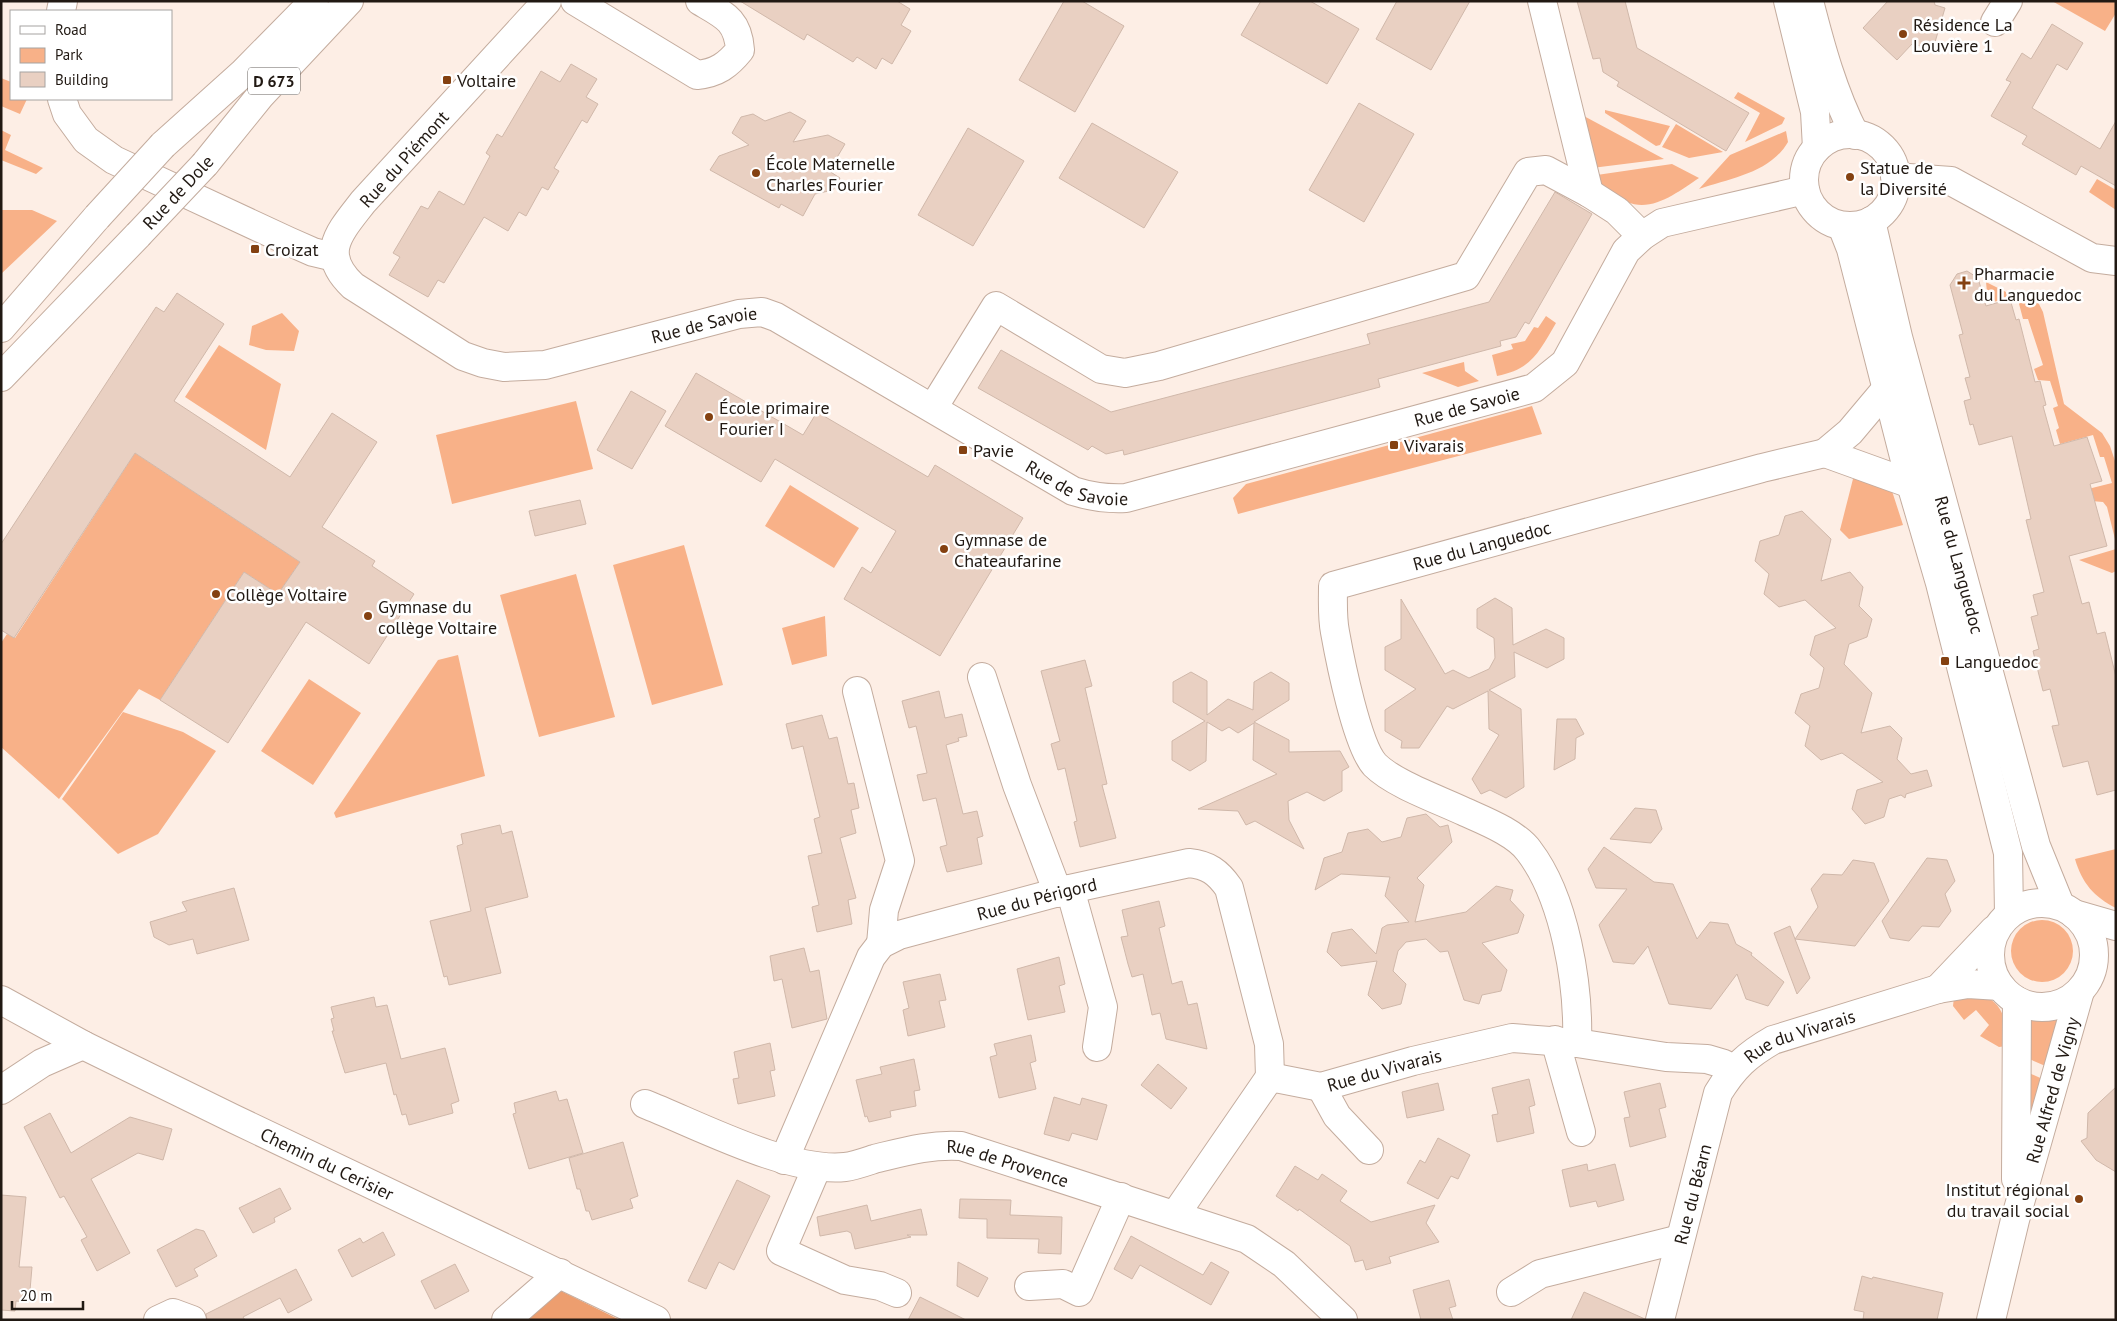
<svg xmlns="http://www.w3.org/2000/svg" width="2117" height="1321" viewBox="0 0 2117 1321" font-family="'PT Sans',sans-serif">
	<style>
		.green { fill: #f8b188 }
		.forest { fill: #ed9e6f }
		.building { fill: #e9d0c2; stroke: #d0b8aa }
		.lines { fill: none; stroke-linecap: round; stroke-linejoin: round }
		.minor-casing { stroke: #c4ac9e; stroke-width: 30 }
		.major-casing { stroke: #c4ac9e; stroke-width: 30 }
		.minor { stroke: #fff; stroke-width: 28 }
		.major { stroke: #fff; stroke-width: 28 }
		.major-bridge-casing { stroke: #c4ac9e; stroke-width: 30; stroke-linecap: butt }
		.major-bridge { stroke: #fff; stroke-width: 28 }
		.poi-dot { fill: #844111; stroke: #fff; stroke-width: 2 }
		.labels { text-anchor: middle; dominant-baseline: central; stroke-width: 5; stroke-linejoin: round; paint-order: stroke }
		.shield { fill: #fff; stroke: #645e5a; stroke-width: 1 }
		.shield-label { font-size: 16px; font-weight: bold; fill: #211913 }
		.poi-label { font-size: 18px; fill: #211913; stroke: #fff; text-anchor: start }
		.street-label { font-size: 18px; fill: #211913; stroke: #fff }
	</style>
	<rect width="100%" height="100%" fill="#fdeee5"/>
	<path class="green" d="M2052,1H2116V13L2105,31Z
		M1,78L11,82V99H27L20,114L1,106Z
		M1738,92L1785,118L1782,124L1745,142L1760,113L1734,98Z
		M1605,110L1670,126L1660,145L1656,146L1605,113Z
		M1582,115L1664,159L1592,168Z
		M1676,124L1723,152L1689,158L1662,147Z
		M1,130L11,135L5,150L43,168L36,174L1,160Z
		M1786,131L1788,142C1770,173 1731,178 1699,189L1730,155Z
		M1672,164L1699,178C1679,191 1653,213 1627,202C1614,197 1602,187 1590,180V176Z
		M2097,179L2116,190V210L2089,192Z
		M1,210H32L57,221L1,274Z
		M1986,282L2010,294L2038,302L2043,312L2064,404L2102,433L2110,446L2116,464V543L2107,507L2103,502L2091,501L2088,489L2112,483L2104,457H2100L2093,435L2060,444L2056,430L2059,428L2053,408L2058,406L2050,381L2038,380L2034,369L2043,365L2028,319H2023L2018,300L2013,301L2011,298L1988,303Z
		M282,313L299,331L294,351L266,350L249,345L252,326Z
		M1546,316L1556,323C1539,352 1532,369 1497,376L1492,355L1513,349L1511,344L1525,341L1534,327L1538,328Z
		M219,345L281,384L266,450L185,397Z
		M1464,362L1465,371L1479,381L1458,387L1422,373Z
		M576,401L593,469L452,504L436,435Z
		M1532,406L1542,434L1238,514L1233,498L1246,484Z
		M135,453L300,562L278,594L244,572L160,700L139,689L59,799L1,747V643L7,634L15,638Z
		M1854,475L1892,491L1903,525L1849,539L1840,530Z
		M790,485L859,528L834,568L765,526Z
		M684,545L723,685L652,705L613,565Z
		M2116,549V571L2112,573L2079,560Z
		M576,574L615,717L539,737L500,595Z
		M825,616L827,656L792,665L782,628Z
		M458,655L485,776L336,818L334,813L438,660Z
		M309,679L361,713L313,785L261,751Z
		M123,712L183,732L216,751L158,834L118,854L62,799Z
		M2116,849V908C2094,897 2082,883 2075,859Z
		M2011 951a31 31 0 1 1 62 0a31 31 0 1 1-62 0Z
		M1985,996C2006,1007 2006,1024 2007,1046L1999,1047L1980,1036L1989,1025L1976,1010L1964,1020L1953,1006L1954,997Z
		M2060,1018L2050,1068L2027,1058L2028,1020L2046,1021Z
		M2029,1073L2047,1081L2030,1130Z"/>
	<path class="forest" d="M557,1289L620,1320H523Z"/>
	<path class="building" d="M740,1H897L910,9L901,25L911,31L892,64L882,58L876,69L857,57L853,62L807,34L804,40Z
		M1064,1H1082L1124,26L1075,112L1019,80Z
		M1261,1H1310L1359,29L1327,84L1241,35Z
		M1397,1H1470L1431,70L1376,39Z
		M1577,1H1625L1637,48L1749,113L1726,151L1617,86L1619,82L1603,72L1600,58L1593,59Z
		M1888,1H1934L1935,5L1945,8L1933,49L1912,44L1897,60L1863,28Z
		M2052,24L2083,43L2067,70L2057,64L2032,108L2100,149L2116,121V186L2081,166L2076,175L2022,144L2027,136L1991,116L2011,82L2006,80L2022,53L2031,59Z
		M571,64L597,79L586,97L598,104L587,123L582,120L554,168L559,171L548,190L542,187L526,216L519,212L508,231L484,217L444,283L438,280L428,297L389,275L400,257L393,253L421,206L428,209L439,191L464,205L490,156L486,153L497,134L502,137L541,71L560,82Z
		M1359,103L1414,134L1364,222L1309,190Z
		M790,112L806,121L793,142L828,135L845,144L829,171L840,178L833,190L815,194L803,216L781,204L779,208L710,170L719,156L749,145L732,133L741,117L753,114L765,121Z
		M1092,123L1178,172L1144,228L1059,178Z
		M968,128L1024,161L973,246L918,215Z
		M1555,192L1592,214L1529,324L1525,322L1516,337L1500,341L1501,346L1378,379L1380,387L1124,455L1123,450L1106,454L1092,446L1088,450L978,388L1001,350L1111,412L1370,344L1367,334L1489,302Z
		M1967,271L1978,278L1986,306L2010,299L2016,320L2019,319L2035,382L2040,381L2046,405L2043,406L2054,446L2087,437L2102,481L2090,484L2107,546L2069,556L2082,604L2089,602L2097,634L2105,632L2116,677V790L2097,795L2088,761L2063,767L2052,726L2059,725L2050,689L2043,691L2033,651L2039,649L2031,617L2038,615L2033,595L2044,592L2026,520L2031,519L2012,436L1979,445L1973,424L1970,425L1964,401L1971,399L1965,378L1970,377L1959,335L1963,334L1950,285L1957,274Z
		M177,293L224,324L174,401L290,477L332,413L377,442L322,527L375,561L372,566L414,594L369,664L306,622L228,743L160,700L244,572L278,594L300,562L135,453L14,638L1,630V544L156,307L164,312Z
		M696,373L803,435L817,412L928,477L935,465L1023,518L940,656L844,599L862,567L871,573L896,531L775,459L761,482L665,426Z
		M631,391L666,411L632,469L597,450Z
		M580,500L586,524L535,536L529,511Z
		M1802,511L1831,539L1821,581L1850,572L1863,587L1859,606L1872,619L1867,637L1849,644L1844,664L1872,693L1861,733L1890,726L1902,738L1897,759L1911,774L1927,770L1932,786L1906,794L1905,798L1901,795L1889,799L1884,817L1865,824L1852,809L1857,790L1883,782L1842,753L1821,760L1805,746L1810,726L1795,713L1801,694L1819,688L1824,668L1810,655L1815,636L1836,628L1805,600L1779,607L1764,594L1769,574L1755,561L1760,541L1779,535L1785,516Z
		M1495,598L1512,608L1513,645L1546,629L1564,638V659L1547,668L1514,652L1515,677L1489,690L1521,709L1524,787L1506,798L1490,790L1481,794L1472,779L1499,735L1489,729L1488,691L1453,709L1447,706L1419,748H1401L1402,741L1385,731V710L1416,689L1385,670V647L1401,639V599L1445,674L1453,670L1469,678L1489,669L1495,658L1494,638L1477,628V609Z
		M1085,660L1092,686L1085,688L1107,784L1102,785L1116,838L1080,847L1074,822L1077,821L1065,768L1058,770L1051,744L1060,741L1041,671Z
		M1191,672L1207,681V715L1228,699L1253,710L1254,682L1271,672L1289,683V700L1254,722L1289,740V752L1340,751L1349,767L1342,771V791L1324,801L1307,792L1288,801L1289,820L1304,849L1255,821L1246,825L1238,811L1198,809L1277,774L1253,760L1254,723L1238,733L1229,727L1222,731L1207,722L1206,761L1190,771L1172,760V741L1205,721L1173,702V682Z
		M939,691L945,718L962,714L967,736L958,738L959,741L946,745L963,814L977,811L983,836L977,838L982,864L947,872L940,847L947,845L936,798L923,801L917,775L927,773L916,726L909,728L902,701Z
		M822,715L829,739L837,737L848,784L854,783L859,808L851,810L856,833L840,838L856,898L848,900L852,924L817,932L812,907L819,905L808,856L822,853L814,819L820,817L803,746L792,749L786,724Z
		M1557,719H1576L1584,734L1576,738L1575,759L1554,770Z
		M1635,808L1656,810L1662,829L1651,843L1610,839Z
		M1426,814L1440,827L1448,825L1452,842L1417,878L1424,885L1415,922L1466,912L1496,886L1513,890L1510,900L1524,915L1518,933L1482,943L1507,970L1501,991L1482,995L1479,1004L1464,1000L1448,951L1440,952L1426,939L1406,942L1398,951L1393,971L1406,984L1401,1004L1382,1009L1368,995L1377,961L1341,966L1327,952L1332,933L1352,929L1376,954L1382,928L1387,925L1409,922L1385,896L1390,877L1341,874L1315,890L1324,858L1342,852L1348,833L1368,829L1382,842L1401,837L1407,818Z
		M500,825L502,834L512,831L528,897L485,908L501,973L449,985L447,976L444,977L430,921L471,911L457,846L463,844L461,834Z
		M1604,847L1654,882L1673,884L1697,939L1710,922L1728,924L1736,944L1752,953L1751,955L1784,982L1768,1006L1746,999L1737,974L1711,1009L1669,1004L1648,946L1634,964L1613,962L1599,925L1627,889L1596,888L1588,869Z
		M1927,858L1947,860L1955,881L1945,894L1951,911L1939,927L1922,926L1909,941L1890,938L1882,921Z
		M1853,860L1874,863L1889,901L1855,946L1795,939L1810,978L1797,994L1774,933L1790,926L1795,939L1818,907L1811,889L1823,874L1842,875Z
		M234,888L249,940L197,954L193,939L169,945L154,937L150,922L187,911L182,902Z
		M1159,901L1165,926L1159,928L1172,984L1182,981L1188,1005L1197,1003L1207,1049L1166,1039L1160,1013L1152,1015L1143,974L1132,977L1128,964L1121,937L1128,936L1122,910Z
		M804,948L810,972L819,970L827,1019L792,1028L782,979L774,981L770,956Z
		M1059,957L1065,984L1059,986L1065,1012L1028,1020L1017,969Z
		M940,974L946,1000L939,1001L945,1027L908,1036L903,1010L909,1008L903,982Z
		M374,997L376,1007L387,1005L401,1059L445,1048L459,1101L451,1104L453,1113L409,1125L406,1114L402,1115L396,1094L394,1095L386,1063L345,1073L332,1031H334L331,1019L334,1018L331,1007Z
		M1031,1035L1036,1061L1030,1063L1036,1089L999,1098L990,1057L997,1055L994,1044Z
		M770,1043L775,1070L770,1071L775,1096L738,1104L733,1079L739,1078L734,1052Z
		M914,1059L920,1090L914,1091L916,1106L890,1111L891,1117L869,1122L867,1116L865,1117L856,1080L882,1074L880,1067Z
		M1158,1064L1187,1088L1171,1109L1141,1085Z
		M1529,1079L1535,1105L1529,1107L1534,1133L1497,1142L1492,1115L1498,1114L1492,1088Z
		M1438,1083L1444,1110L1407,1118L1402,1092Z
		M1660,1083L1666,1107L1659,1109L1666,1137L1630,1147L1624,1118L1630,1117L1624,1092Z
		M2116,1087V1172L2096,1160L2081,1141L2087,1138L2088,1113Z
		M556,1091L559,1101L567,1099L583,1153L529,1169L513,1114L516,1113L514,1103Z
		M1054,1097L1080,1105L1082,1098L1107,1105L1097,1140L1072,1133L1069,1141L1044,1134Z
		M50,1113L71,1153L130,1117L172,1129L163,1160L138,1153L91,1179L130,1253L97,1271L81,1240L87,1237L64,1196L60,1198L24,1127Z
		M1438,1138L1470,1155L1458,1179L1451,1176L1438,1199L1407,1183L1420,1160L1425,1163Z
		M623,1142L638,1196L630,1199L633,1208L592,1220L589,1211H586L580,1189H577L569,1158Z
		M1587,1164L1588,1171L1615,1164L1624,1200L1598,1207L1596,1201L1570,1207L1562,1170Z
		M1295,1166L1318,1180L1322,1174L1347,1191L1340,1201L1371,1222L1435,1205L1426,1223L1439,1242L1389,1257L1391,1263L1366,1270L1363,1260L1355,1262L1350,1246L1299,1209L1298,1211L1276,1196Z
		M737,1180L770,1196L734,1270L719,1262L706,1289L688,1281Z
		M280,1188L291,1209L274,1218L275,1222L253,1233L239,1208Z
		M1,1195L26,1197L19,1267H32L29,1302L16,1301L15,1311L1,1310Z
		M960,1199L1011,1200L1010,1215L1062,1217L1061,1254L1038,1253L1039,1239L987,1238V1219L959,1218Z
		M867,1205L871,1221L921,1209L927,1235H907L911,1237L855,1249L851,1233L847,1231L820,1236L817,1217Z
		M196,1229L204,1231L217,1256L194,1269L198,1276L176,1287L157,1250Z
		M383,1232L395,1255L352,1277L338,1250L360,1238L363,1243Z
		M1131,1236L1203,1275L1211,1262L1229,1272L1211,1305L1140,1265L1132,1279L1114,1269Z
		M958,1262L988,1278L978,1297L957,1286Z
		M455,1264L469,1291L435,1309L421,1281Z
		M296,1269L312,1300L288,1313L280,1298L243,1317L245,1320H207L206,1314Z
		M1862,1276L1872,1279L1873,1277L1943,1293L1937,1320H1863L1864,1312L1854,1310Z
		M1449,1280L1456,1306L1449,1308L1453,1320H1421L1413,1290Z
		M1584,1292L1645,1319V1320H1571Z
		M920,1297L966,1320H908Z"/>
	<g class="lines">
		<defs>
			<g id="minor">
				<path id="s1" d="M547,1L363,202C340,232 318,253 353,286L463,356L483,363L504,367L545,365L739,314L762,312L776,317L1073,491C1092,497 1107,499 1126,498L1534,388L1565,363L1626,251L1642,236L1662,223L1805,190"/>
				<path d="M575,1L697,75C717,73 728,65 740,50C738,20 724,15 700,1"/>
				<path d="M1542,1L1589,193"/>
				<path d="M1788,1L1815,112L1817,148"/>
				<path d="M1809,1C1821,48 1833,92 1855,135"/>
				<path d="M61,11L63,1"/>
				<path d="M1995,22L2008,1"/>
				<path d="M62,99L67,114L86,140L114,160L288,241L313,252L334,257"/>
				<circle cx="1850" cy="180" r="46"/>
				<path d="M1895,177L1951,181L2092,258L2116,261"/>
				<path id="s2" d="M1871,221L1898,337L2036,846L2060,905"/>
				<path d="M1842,226L1851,249L1911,484L1940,583L2008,853L2009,914"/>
				<path d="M1887,388L1850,432L1825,453L1911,484"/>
				<path d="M933,408L996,306L1101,369L1125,373L1159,366L1466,276L1528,172L1546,170L1589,193L1617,211L1642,236"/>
				<path d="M982,677L1017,785L1058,893"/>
				<path d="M857,691L900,861L884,910L881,944"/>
				<path d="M1070,889L1103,1007L1097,1047"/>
				<circle cx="2042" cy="955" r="52"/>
				<path d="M2074,914L2116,926"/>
				<path d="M1938,989L1994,930"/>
				<path id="s3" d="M1,1000L83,1045L234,1119L656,1320"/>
				<path d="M1555,1040L1581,1132"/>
				<path id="s4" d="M1577,1043C1579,985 1565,898 1529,851C1516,833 1485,821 1465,812C1440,800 1394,784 1375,765C1357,746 1340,660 1335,632C1332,617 1333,601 1333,586L1762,468L1825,453"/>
				<path d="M1321,1087L1337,1116L1369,1150"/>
				<path d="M1,1090L42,1063L83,1045"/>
				<path id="s5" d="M645,1104C698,1125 789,1173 845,1167C854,1166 865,1162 874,1159C903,1152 930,1144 961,1146L1247,1239L1284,1264L1343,1320"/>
				<path id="s6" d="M784,1160L871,957L881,944L899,935L1070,889L1189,863C1208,865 1218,872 1229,888L1269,1044L1270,1077"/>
				<path d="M817,1167L781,1251L845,1280L880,1286L897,1293"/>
				<path d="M2016,1179L2017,1001"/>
				<path id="s7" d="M1175,1215L1270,1077L1321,1087L1413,1061L1512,1038L1577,1043L1666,1057L1707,1059L1724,1064L1731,1072"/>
				<path d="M1029,1286L1063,1284L1079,1292L1121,1197"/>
				<path d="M1511,1292L1540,1274L1680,1239"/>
				<path d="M158,1320L173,1313L192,1320"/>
				<path d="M506,1320L560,1273"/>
				<path id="s8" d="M1660,1320L1718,1093C1734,1067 1747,1055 1773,1040L1938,989L1968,984L2000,986"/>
				<path id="s9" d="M1991,1320L2015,1220L2080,991"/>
			</g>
			<path id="major" d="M163,145L242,74L314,1
				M205,164L260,96L349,1
				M1,328L97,217
				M1,377L138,235"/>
		</defs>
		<use href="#minor" class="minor-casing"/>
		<use href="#major" class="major-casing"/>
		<use href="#minor" class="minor"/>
		<use href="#major" class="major"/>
		<defs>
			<path id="major-bridge" d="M97,217L163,145
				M138,235L205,164"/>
		</defs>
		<use href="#major-bridge" class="major-bridge-casing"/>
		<use href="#major-bridge" class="major-bridge"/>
	</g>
	<g class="poi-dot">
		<circle cx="1903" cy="34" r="5"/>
		<rect x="442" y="75" width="10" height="10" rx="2.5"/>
		<circle cx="756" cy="173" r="5"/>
		<circle cx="1850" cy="177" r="5"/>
		<rect x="250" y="244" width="10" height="10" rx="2.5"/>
		<path d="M1961.5 275.5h5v5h5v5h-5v5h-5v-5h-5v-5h5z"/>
		<circle cx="709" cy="417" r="5"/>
		<rect x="1389" y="440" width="10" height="10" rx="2.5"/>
		<rect x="958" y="445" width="10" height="10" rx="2.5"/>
		<circle cx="944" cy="549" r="5"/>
		<circle cx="216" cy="594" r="5"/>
		<circle cx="368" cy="616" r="5"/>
		<rect x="1940" y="656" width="10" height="10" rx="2.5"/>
		<circle cx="2079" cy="1199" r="5"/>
	</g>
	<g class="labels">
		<rect class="shield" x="248" y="67.5" width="52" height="27" rx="4"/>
		<g class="shield-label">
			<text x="274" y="81">D 673</text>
		</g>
		<g class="poi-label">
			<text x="1913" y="24">Résidence La<tspan x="1913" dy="21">Louvière 1</tspan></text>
			<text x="457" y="80">Voltaire</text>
			<text x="766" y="163">École Maternelle<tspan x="766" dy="21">Charles Fourier</tspan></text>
			<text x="1860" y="167">Statue de<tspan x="1860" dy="21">la Diversité</tspan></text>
			<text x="265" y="249">Croizat</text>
			<text x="1974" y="273">Pharmacie<tspan x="1974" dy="21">du Languedoc</tspan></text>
			<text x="719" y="407">École primaire<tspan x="719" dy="21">Fourier I</tspan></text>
			<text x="1404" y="445">Vivarais</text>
			<text x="973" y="450">Pavie</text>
			<text x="954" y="539">Gymnase de<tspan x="954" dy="21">Chateaufarine</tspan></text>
			<text x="226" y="594">Collège Voltaire</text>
			<text x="378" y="606">Gymnase du<tspan x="378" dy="21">collège Voltaire</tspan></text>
			<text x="1955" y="661">Languedoc</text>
			<text x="2069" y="1189" text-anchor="end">Institut régional<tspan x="2069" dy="21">du travail social</tspan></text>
		</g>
		<g class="street-label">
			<text transform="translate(404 159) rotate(-48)">Rue du Piémont</text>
			<text transform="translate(178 192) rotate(-47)">Rue de Dole</text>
			<text stroke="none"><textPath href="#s1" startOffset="749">Rue de Savoie</textPath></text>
			<text stroke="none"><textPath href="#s1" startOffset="1574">Rue de Savoie</textPath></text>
			<text stroke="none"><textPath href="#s1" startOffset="1169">Rue de Savoie</textPath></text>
			<text stroke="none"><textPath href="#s4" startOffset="719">Rue du Languedoc</textPath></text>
			<text stroke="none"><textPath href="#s2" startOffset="355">Rue du Languedoc</textPath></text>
			<text stroke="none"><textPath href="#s6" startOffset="400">Rue du Périgord</textPath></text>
			<text stroke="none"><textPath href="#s8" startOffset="338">Rue du Vivarais</textPath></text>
			<text stroke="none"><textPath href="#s7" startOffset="285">Rue du Vivarais</textPath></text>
			<text stroke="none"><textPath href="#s9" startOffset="238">Rue Alfred de Vigny</textPath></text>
			<text stroke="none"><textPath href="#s3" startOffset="365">Chemin du Cerisier</textPath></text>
			<text stroke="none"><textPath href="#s5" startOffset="379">Rue de Provence</textPath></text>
			<text stroke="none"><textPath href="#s8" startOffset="130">Rue du Béarn</textPath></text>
		</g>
	</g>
	<rect width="2117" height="1321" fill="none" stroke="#211913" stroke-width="5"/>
	<rect x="10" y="10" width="162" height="90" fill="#ffffff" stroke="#a6a3a1"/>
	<rect x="20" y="26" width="25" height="8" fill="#ffffff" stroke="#a6a3a1"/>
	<text x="55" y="35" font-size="15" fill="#211913">Road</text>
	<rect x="20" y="48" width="25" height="15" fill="#f8b188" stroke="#a6a3a1"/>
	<text x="55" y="60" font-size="15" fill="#211913">Park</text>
	<rect x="20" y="72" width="25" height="15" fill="#e9d0c2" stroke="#a6a3a1"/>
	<text x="55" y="85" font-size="15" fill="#211913">Building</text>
	<path d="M12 1301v8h71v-8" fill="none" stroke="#211913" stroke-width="2.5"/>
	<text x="20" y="1301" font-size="15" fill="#211913" stroke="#ffffff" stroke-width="4" paint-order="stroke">20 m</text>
</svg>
